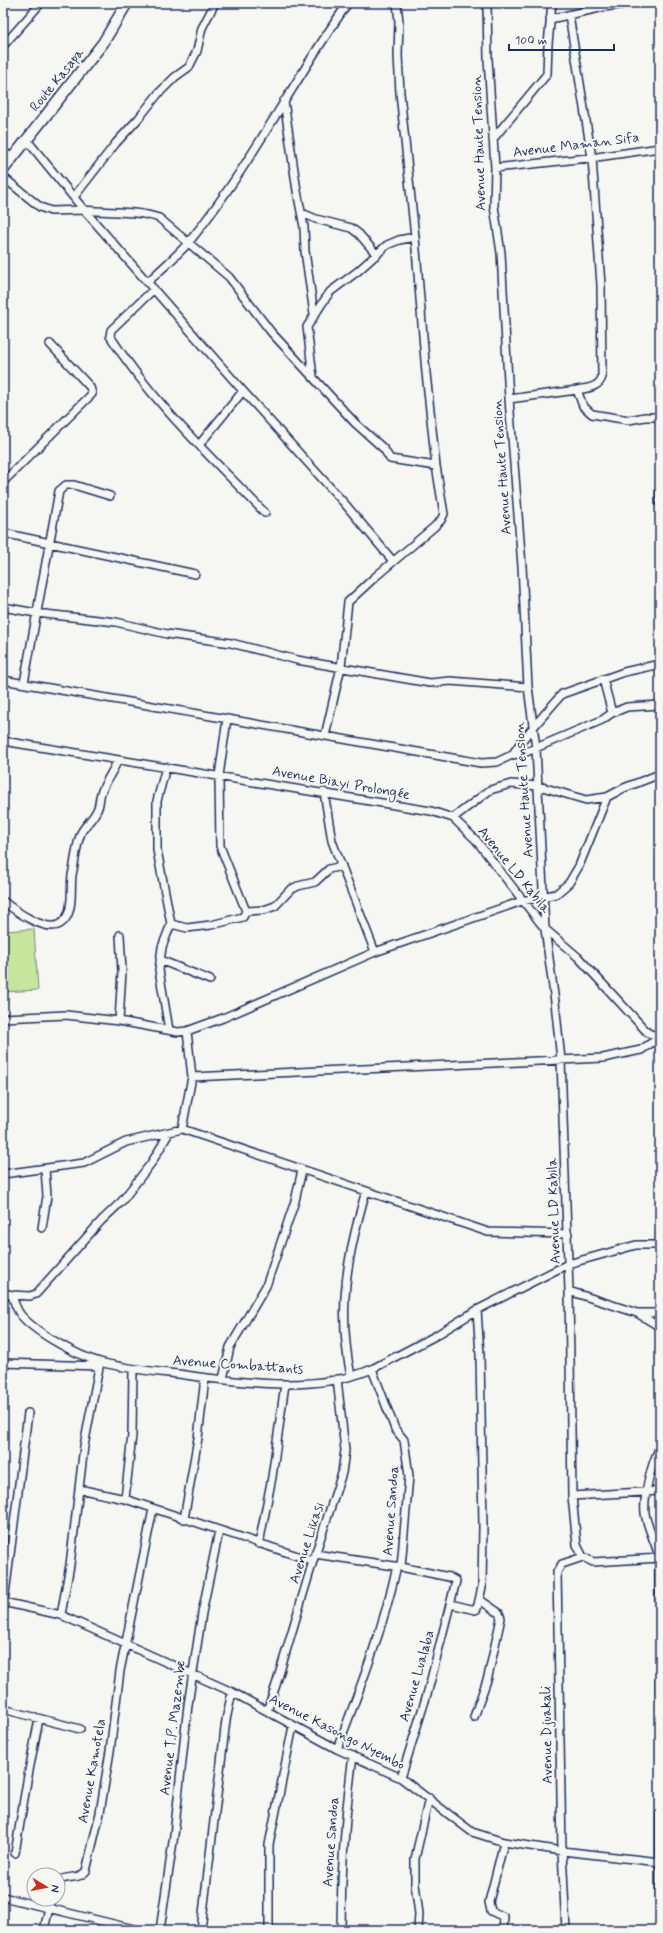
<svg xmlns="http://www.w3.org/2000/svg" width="663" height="1933" viewBox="0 0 663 1933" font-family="Mynerve,sans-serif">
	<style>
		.green { fill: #c7e59c; stroke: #718a7d }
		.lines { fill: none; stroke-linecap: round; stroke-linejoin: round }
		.minor-casing { stroke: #1b2f5e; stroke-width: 10 }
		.secondary-casing { stroke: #1b2f5e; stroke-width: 13 }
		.minor { stroke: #f6f6f2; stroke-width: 7 }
		.secondary { stroke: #f6f6f2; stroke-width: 10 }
		.labels { text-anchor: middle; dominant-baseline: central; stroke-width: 4; stroke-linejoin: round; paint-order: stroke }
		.street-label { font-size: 14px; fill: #1b2f5e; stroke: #f6f6f2 }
	</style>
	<rect width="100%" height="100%" fill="#f6f6f2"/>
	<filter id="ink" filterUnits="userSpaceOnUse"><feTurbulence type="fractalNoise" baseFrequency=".025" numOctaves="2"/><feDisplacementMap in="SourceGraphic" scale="8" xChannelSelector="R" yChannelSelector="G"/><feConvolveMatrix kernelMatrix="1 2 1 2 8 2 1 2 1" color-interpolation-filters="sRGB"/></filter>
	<g filter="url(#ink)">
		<path class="green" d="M34,929L38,990L3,992V931Z"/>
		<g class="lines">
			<defs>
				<path id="minor" d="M487,3L488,59L495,168L494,206L501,253L509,399L522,566L528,687L536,748L545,929L578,957L648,1033L660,1037
					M569,15L592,158L601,285L602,377C599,388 586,388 577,390
					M550,19L604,7L633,3
					M3,46L41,3
					M284,101L297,191L304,227L305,251L314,314
					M26,139L84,210C109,213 136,210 159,218L229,277L271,332L355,423L384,449L390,459L436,466
					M493,139L547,74L548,44L552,3
					M3,151L12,158
					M495,168L597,157L660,148
					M3,177L40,207L51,211L84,210L243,391L345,504L393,561
					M74,197L116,143L139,118L158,94L175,77L189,67L197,51L202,28L215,3
					M302,213L316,219L351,228L359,234L377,255
					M148,282C161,269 177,256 189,242C250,167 293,81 348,3
					M154,289L111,330L110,336C152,402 211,457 265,513
					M313,377L307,327L321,305L330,292L358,271L387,245L399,240L415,237
					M509,399L577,390L583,406L592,414L629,420L645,417H660
					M199,445L243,391
					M3,482L92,394L90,387L50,344
					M660,489V504
					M3,533L195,574
					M3,607L36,613L116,622L167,634L231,643L297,660L430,683L450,681L528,687
					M3,680L481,763L497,762L512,755L524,738L562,694L624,672L660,664
					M24,683L59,491L66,485H74L110,496
					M612,713L627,707L660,705
					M325,736L341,667L348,602L375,577L434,527L441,520L444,514L436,466L426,373L415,237L400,93L398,55L399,22L397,3
					M3,741L431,811L453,818L476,840L545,929L555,1002L561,1060L569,1291L572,1496L577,1545L583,1557L593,1562L660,1558
					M512,755L524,753L602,720L612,713L603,679
					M166,767L157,801V850L171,924L162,947L159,970L169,1030
					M324,792L332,841L375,952
					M453,818L490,790L511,784L539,786L586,800L607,797L624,788L660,774
					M3,901C14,910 46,933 60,924C75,915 70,889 72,875C75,863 76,845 81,833C85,825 93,819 97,810C100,805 99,798 101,793C106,781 113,771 118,760
					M246,911L264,910L275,906L290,890L298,886L315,882L329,869L342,866
					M171,924L187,928L211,925L243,917L246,911L220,846L219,776L227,719
					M160,960L210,980
					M3,1018L66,1015L119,1021L178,1032L187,1031L223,1018L375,952L522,901L556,894L569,883L579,866L607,797
					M119,1021L122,971L120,935
					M192,1077L603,1058L641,1050L660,1037
					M182,1129L192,1077L187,1031
					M3,1174L84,1163L126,1142L182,1129L488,1232L568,1234
					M42,1228L47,1196L45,1169
					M569,1291L637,1313L660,1327
					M3,1293L12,1295C14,1302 16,1308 20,1314C34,1332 78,1356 100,1362C125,1369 152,1371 178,1374C239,1382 314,1394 372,1369L435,1336L477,1310L568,1264L636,1245H660
					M12,1295L30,1296L36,1294L102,1220L122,1201L152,1162L169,1133
					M637,1313H660
					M3,1363L99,1366
					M372,1369L395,1429L404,1440L409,1476L401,1567
					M351,1376C337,1309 347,1256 366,1191
					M223,1379L230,1347L266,1286L295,1201L302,1170
					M660,1447C652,1462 643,1496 645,1513C647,1528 656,1542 659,1558L660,1698
					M79,1489L125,1499L313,1561
					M572,1496L660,1491
					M125,1499L132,1435L133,1369
					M184,1519L198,1438L205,1378
					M259,1544L272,1477L285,1384
					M315,1554L401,1567L449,1577L456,1581L428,1691L401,1778
					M3,1602L61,1615L232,1692L337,1749L401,1778L472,1832L504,1842L562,1851L660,1862
					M4,1602L28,1413
					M451,1604L475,1610L477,1609L482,1587L483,1526L480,1355L477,1310
					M61,1615L70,1565L84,1446L100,1362
					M3,1709L80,1729
					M267,1711L276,1685L313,1561L342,1473L345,1450L337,1379
					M474,1717L488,1677L501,1618L499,1613L480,1600
					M337,1749C360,1689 383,1629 397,1566
					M660,1814V1917
					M15,1853L27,1781L39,1719
					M58,1881C67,1875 79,1880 86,1871L100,1813L110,1751L120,1671L153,1509
					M3,1897L138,1930
					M44,1930L51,1899
					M160,1930L174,1835L188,1705L202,1613L219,1531
					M201,1930L226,1720L232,1692
					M269,1930V1845L293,1726
					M341,1930C341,1871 345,1814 353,1756
					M418,1930L419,1914L415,1884V1859L429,1798
					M503,1930L504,1917L491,1911L489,1902L504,1842
					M566,1930L562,1851L557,1572L562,1564L583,1557"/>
				<path id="secondary" d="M3,170L103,43L127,3"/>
			</defs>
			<use href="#minor" class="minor-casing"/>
			<use href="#secondary" class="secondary-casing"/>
			<use href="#minor" class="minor"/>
			<use href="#secondary" class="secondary"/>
		</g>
	</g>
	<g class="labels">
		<g class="street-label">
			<text transform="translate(57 80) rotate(-51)">Route Kasapa</text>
			<text transform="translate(479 143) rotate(-92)">Avenue Haute Tension</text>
			<text transform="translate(576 145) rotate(-7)">Avenue Maman Sifa</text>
			<text transform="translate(502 467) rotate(-94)">Avenue Haute Tension</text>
			<text transform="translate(341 783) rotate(10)">Avenue Biayi Prolongée</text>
			<text transform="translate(524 790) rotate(-94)">Avenue Haute Tension</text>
			<text transform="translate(514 870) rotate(51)">Avenue LD Kabila</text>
			<text transform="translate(554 1211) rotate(-92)">Avenue LD Kabila</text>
			<text transform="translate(238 1365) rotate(4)">Avenue Combattants</text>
			<text transform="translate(391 1511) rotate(-86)">Avenue Sandoa</text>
			<text transform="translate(307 1543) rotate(-72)">Avenue Likasi</text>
			<text transform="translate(417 1676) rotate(-74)">Avenue Lualaba</text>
			<text transform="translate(173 1728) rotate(-83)">Avenue T.P. Mazembe</text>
			<text transform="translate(337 1732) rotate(27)">Avenue Kasongo Nyembo</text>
			<text transform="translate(547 1735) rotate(-91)">Avenue Djuakali</text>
			<text transform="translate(92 1771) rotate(-80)">Avenue Kamotela</text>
			<text transform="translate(331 1842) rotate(-86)">Avenue Sandoa</text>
		</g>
	</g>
	<rect width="663" height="1933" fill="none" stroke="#f6f6f2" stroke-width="16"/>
	<rect x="8" y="8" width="647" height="1917" fill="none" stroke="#1b2f5e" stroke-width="1.5" filter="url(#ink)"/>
	<g transform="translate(46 1887) rotate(100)"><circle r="19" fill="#f6f6f2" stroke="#9ea6b7"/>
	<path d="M0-3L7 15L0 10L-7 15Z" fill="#c8321e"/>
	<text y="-6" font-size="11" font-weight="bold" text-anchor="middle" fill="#1b2f5e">N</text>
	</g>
	<path d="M509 44v6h105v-6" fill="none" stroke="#1b2f5e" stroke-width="2"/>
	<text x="515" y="44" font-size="12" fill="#1b2f5e" stroke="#f6f6f2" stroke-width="3" paint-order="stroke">100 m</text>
</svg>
